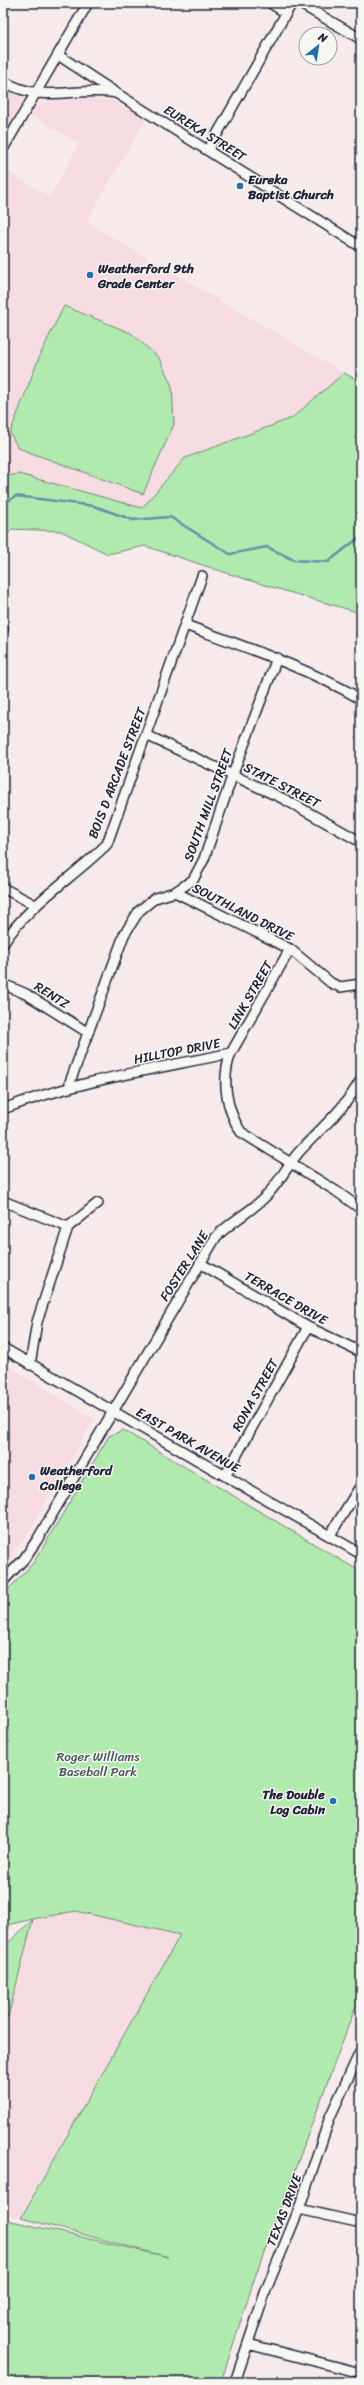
<svg xmlns="http://www.w3.org/2000/svg" width="364" height="2385" viewBox="0 0 364 2385" font-family="Sriracha,sans-serif">
	<style>
		.built { fill: #f6dce1 }
		.green { fill: #b1eaaf; stroke: #6a8675 }
		.lines { fill: none; stroke-linecap: round; stroke-linejoin: round }
		.stream { stroke: #6392a5; stroke-width: 2.5 }
		.minor-casing { stroke: #22223b; stroke-width: 12 }
		.minor { stroke: #f6f6f2; stroke-width: 9 }
		.poi-dot { fill: #1f6fb2; stroke: #f6f6f2; stroke-width: 1.5 }
		.labels { text-anchor: middle; dominant-baseline: central; stroke-width: 3; stroke-linejoin: round; paint-order: stroke }
		.street-label { font-size: 13px; fill: #22223b; stroke: #f6f6f2 }
		.poi-label { font-size: 13px; font-weight: bold; fill: #22223b; stroke: #f6f6f2; text-anchor: start }
		.park-label { font-size: 13px; fill: #465458; stroke: #f6f6f2 }
	</style>
	<rect width="100%" height="100%" fill="#f6eaea"/>
	<filter id="ink" filterUnits="userSpaceOnUse"><feTurbulence type="fractalNoise" baseFrequency=".025" numOctaves="2"/><feDisplacementMap in="SourceGraphic" scale="8" xChannelSelector="R" yChannelSelector="G"/><feConvolveMatrix kernelMatrix="1 2 1 2 8 2 1 2 1" color-interpolation-filters="sRGB"/></filter>
	<g filter="url(#ink)">
		<path class="built" d="M3,87L20,97L22,101L3,136Z
			M88,98L112,100L146,119L86,222L344,373L292,418L185,458L142,508L3,504V169L50,197L79,144L30,114L40,103Z
			M3,1363L94,1419L28,1534L3,1566Z
			M76,1911L180,1935L21,2218L3,2214V2020L8,2017L33,1919Z"/>
		<path class="green" d="M64,306L131,333L159,358L172,386L174,424L143,494L18,448L10,433L40,355Z
			M344,373L361,382L360,613L248,580L145,546L108,554L61,531L12,529L3,540V477L19,474L142,508L185,458L292,418Z
			M123,1430L361,1572V2001L355,2008L255,2277L221,2382H3V2219L168,2257L21,2218L180,1935L76,1911L33,1919L8,2017L3,2020V1948L33,1919L11,1924L3,1939V1595L34,1562L109,1436Z"/>
		<g class="lines">
			<path class="stream" d="M3,504L16,496L94,506L133,520L170,517L230,554L267,547L294,560L328,562L361,536"/>
			<defs>
				<path id="minor" d="M270,3L286,13
					M299,3L361,39
					M58,55L113,91
					M3,81C44,105 73,86 116,93L361,247
					M3,149L88,3
					M208,150L292,3
					M185,625C245,647 305,667 361,699
					M3,627V630
					M146,735L284,799L361,842
					M3,888L35,905
					M175,892L290,949L331,983L340,987L361,984
					M3,944C29,903 73,878 107,844L202,576
					M3,984L26,994L87,1032
					M231,1053L290,949
					M70,1088V1082L124,935L139,911L155,898L175,892L193,880L204,859L233,774L277,658
					M3,1109C76,1081 155,1069 231,1053C221,1079 226,1109 241,1132L336,1191L361,1209
					M3,1201L68,1227L37,1322L30,1365
					M68,1227L98,1203
					M200,1263L308,1327L361,1352
					M3,1348L361,1554
					M225,1476L308,1327
					M330,1535L361,1485
					M3,1581L24,1559L37,1540L216,1237C231,1221 251,1212 266,1196C279,1183 287,1166 299,1152C322,1127 343,1111 361,1080
					M299,2209L361,2223
					M248,2344L361,2373
					M235,2382L266,2290L299,2209L330,2117L361,2050"/>
			</defs>
			<use href="#minor" class="minor-casing"/>
			<use href="#minor" class="minor"/>
		</g>
	</g>
	<g class="poi-dot">
		<circle cx="240" cy="186" r="4"/>
		<circle cx="90" cy="275" r="4"/>
		<circle cx="32" cy="1477" r="4"/>
		<circle cx="333" cy="1801" r="4"/>
	</g>
	<g class="labels">
		<g class="street-label">
			<text transform="translate(205 133) rotate(32)">EUREKA STREET</text>
			<text transform="translate(117 773) rotate(-69)">BOIS D ARCADE STREET</text>
			<text transform="translate(282 785) rotate(27)">STATE STREET</text>
			<text transform="translate(208 805) rotate(-70)">SOUTH MILL STREET</text>
			<text transform="translate(243 912) rotate(27)">SOUTHLAND DRIVE</text>
			<text transform="translate(52 995) rotate(32)">RENTZ</text>
			<text transform="translate(250 995) rotate(-60)">LINK STREET</text>
			<text transform="translate(177 1051) rotate(-11)">HILLTOP DRIVE</text>
			<text transform="translate(184 1266) rotate(-58)">FOSTER LANE</text>
			<text transform="translate(286 1298) rotate(30)">TERRACE DRIVE</text>
			<text transform="translate(255 1395) rotate(-61)">RONA STREET</text>
			<text transform="translate(188 1440) rotate(30)">EAST PARK AVENUE</text>
			<text transform="translate(284 2210) rotate(-69)">TEXAS DRIVE</text>
		</g>
		<g class="poi-label">
			<text x="248" y="179">Eureka<tspan x="248" dy="15">Baptist Church</tspan></text>
			<text x="98" y="268">Weatherford 9th<tspan x="98" dy="15">Grade Center</tspan></text>
			<text x="40" y="1470">Weatherford<tspan x="40" dy="15">College</tspan></text>
			<text x="325" y="1794" text-anchor="end">The Double<tspan x="325" dy="15">Log Cabin</tspan></text>
		</g>
		<g class="park-label">
			<text x="98" y="1756">Roger Williams<tspan x="98" dy="15">Baseball Park</tspan></text>
		</g>
	</g>
	<rect width="364" height="2385" fill="none" stroke="#f6f6f2" stroke-width="16"/>
	<rect x="8" y="8" width="348" height="2369" fill="none" stroke="#22223b" stroke-width="1.5" filter="url(#ink)"/>
	<g transform="translate(318 46) rotate(30)"><circle r="19" fill="#f6f6f2" stroke="#a1a1a9"/>
	<path d="M0-3L7 15L0 10L-7 15Z" fill="#1f6fb2"/>
	<text y="-6" font-size="11" font-weight="bold" text-anchor="middle" fill="#22223b">N</text>
	</g>
</svg>
